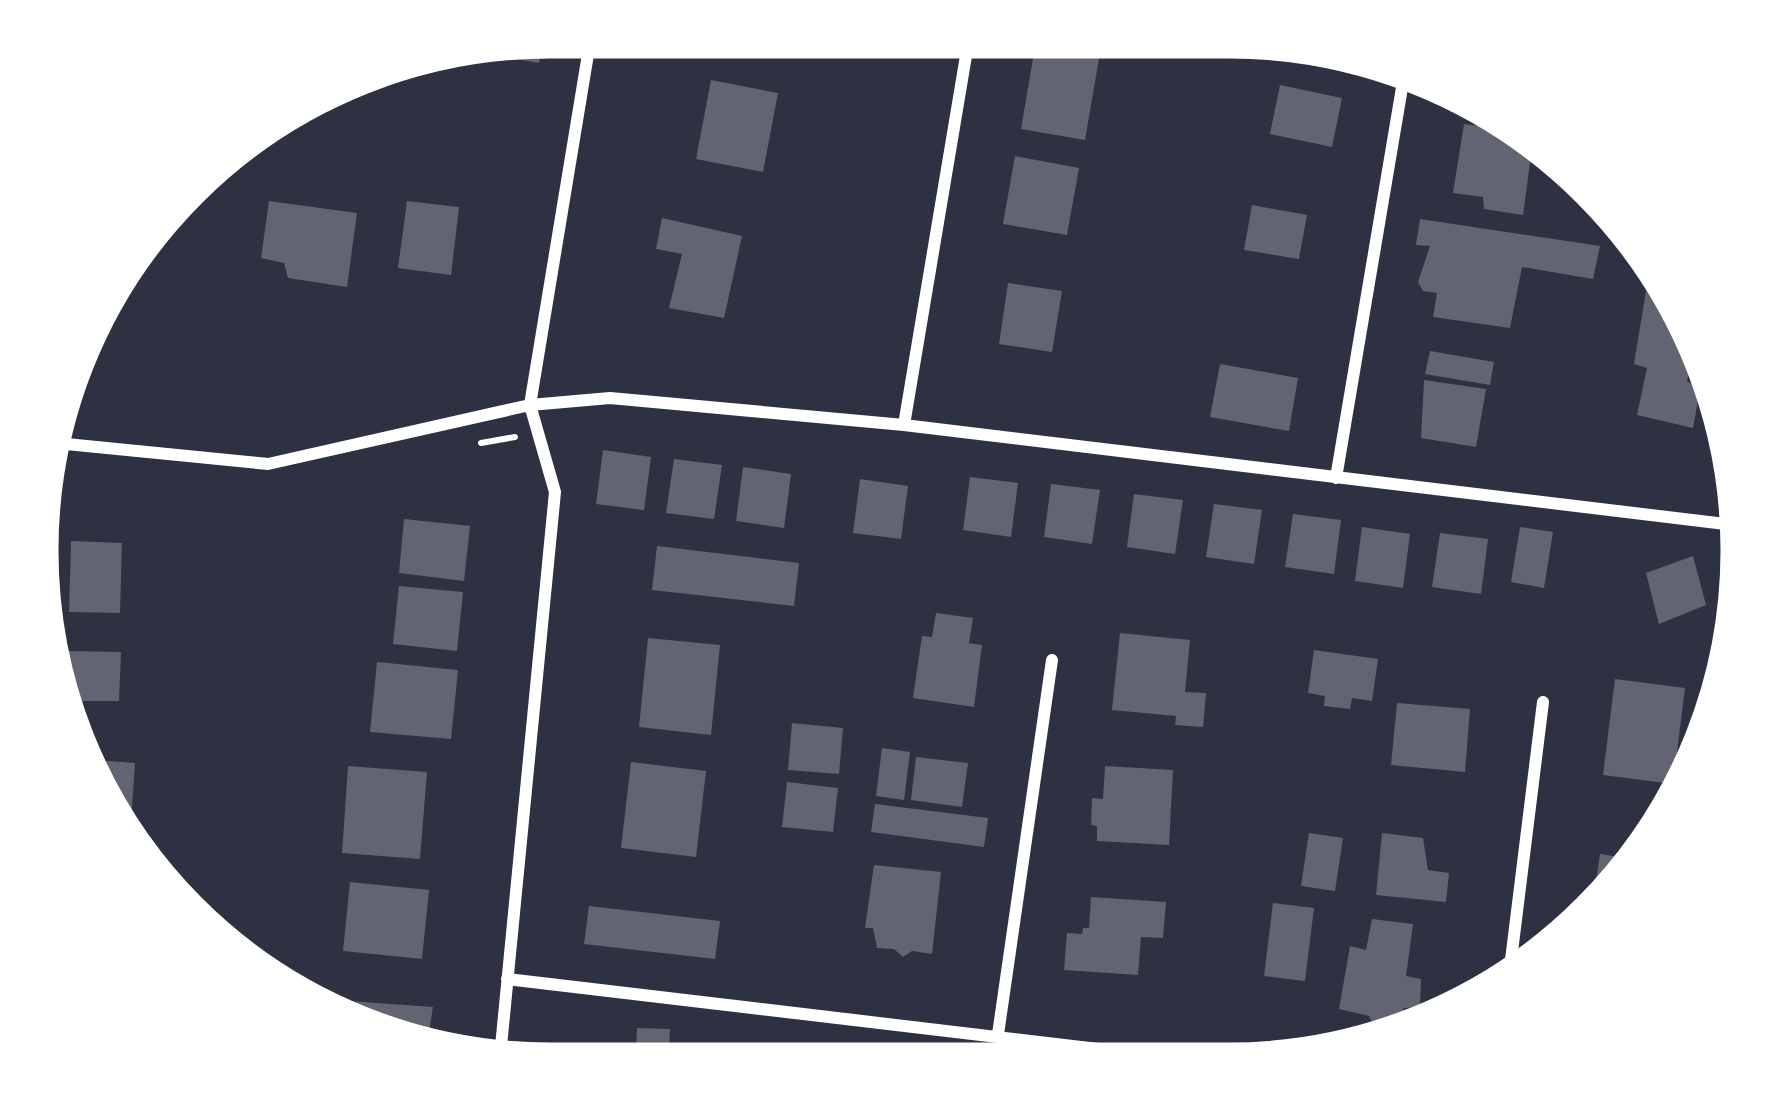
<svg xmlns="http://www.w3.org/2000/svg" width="1779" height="1101" viewBox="0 0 1779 1101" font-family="Rubik,sans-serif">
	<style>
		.building { fill: #626471 }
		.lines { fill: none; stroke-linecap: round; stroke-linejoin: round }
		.path { stroke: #fff; stroke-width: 6 }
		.minor { stroke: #fff; stroke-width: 12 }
		.rim { fill: none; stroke: #fff; stroke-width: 15 }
	</style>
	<rect width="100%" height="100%" fill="#2d3142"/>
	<path class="building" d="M545,31L539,63L504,57L507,37Z
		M1247,34H1296L1303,36L1299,53L1245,42Z
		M1037,35L1101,47L1085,140L1021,129Z
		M441,48L437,69L380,59L384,57Z
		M711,80L778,93L763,172L696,159Z
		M1280,85L1342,98L1332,147L1270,134Z
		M1464,124L1534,133L1523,215L1484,209L1483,197L1453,193Z
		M1015,156L1079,168L1067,235L1003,224Z
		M269,201L357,213L347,287L288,278L284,263L261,258Z
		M407,201L459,207L451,275L398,268Z
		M1252,205L1307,215L1299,259L1244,250Z
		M662,218L742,236L724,318L669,308L682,254L656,249Z
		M1420,219L1600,246L1593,279L1522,267L1510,328L1433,317L1437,293L1423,291L1418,282L1430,246L1416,245Z
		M1649,273L1666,275L1680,291L1701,353L1691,362L1687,381L1700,389L1693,428L1637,415L1647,368L1634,364Z
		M1008,283L1062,291L1052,352L999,344Z
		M1430,351L1494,362L1490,385L1425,374Z
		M1220,364L1298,378L1289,431L1210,417Z
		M1424,380L1486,389L1476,447L1421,438Z
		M603,450L651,457L644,510L596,504Z
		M674,459L722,465L714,519L666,513Z
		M743,467L791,474L784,528L736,521Z
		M970,477L1018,483L1011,537L963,530Z
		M860,479L908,486L901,539L853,533Z
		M1051,484L1100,490L1092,544L1044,537Z
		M1134,494L1183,500L1175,554L1127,547Z
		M1214,504L1262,510L1254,564L1206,557Z
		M1293,514L1341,520L1334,574L1285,567Z
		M404,519L470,526L464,581L399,573Z
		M1362,527L1410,534L1403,588L1355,581Z
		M1520,527L1553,532L1544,588L1511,582Z
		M1440,533L1488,539L1481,594L1432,587Z
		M71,541L122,543L120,613L69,612Z
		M657,546L799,563L794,606L652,590Z
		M1693,556L1706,605L1659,624L1646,573Z
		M399,586L463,592L457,651L393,644Z
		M936,613L973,618L969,643L982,645L974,707L913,698L922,636L932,637Z
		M1120,633L1190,640L1185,692L1206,693L1203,727L1175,725L1176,716L1112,710Z
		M648,638L720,645L711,735L639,727Z
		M1314,650L1378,659L1372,701L1352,698L1350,709L1324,706L1325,696L1308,693Z
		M67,651L121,652L119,701H64Z
		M377,662L458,670L451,739L370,732Z
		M1615,679L1685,688L1673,784L1603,775Z
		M1397,703L1470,709L1465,772L1391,765Z
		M792,723L843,728L839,774L788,770Z
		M882,748L910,752L904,800L876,796Z
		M916,757L968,763L962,807L911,800Z
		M81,759L135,763L130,837L116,836Z
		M631,762L706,771L696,857L621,848Z
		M348,766L427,772L420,859L342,853Z
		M1105,766L1173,770L1169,845L1097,841V826L1091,825L1092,798L1103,799Z
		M787,782L838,788L833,832L782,827Z
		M875,804L988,818L984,847L871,832Z
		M1309,833L1343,838L1335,891L1301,886Z
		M1382,833L1423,838L1428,870L1449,873L1446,902L1376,895Z
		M1600,854L1644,861L1592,908Z
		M874,865L941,872L932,954L912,951L903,957L894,949L877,948L873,928H865Z
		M350,882L429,890L422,959L343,951Z
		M1091,897L1166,902L1163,938L1141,937L1138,975L1064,970L1067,933L1082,934L1083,928H1089Z
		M1273,903L1314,908L1305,981L1264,976Z
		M589,906L720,921L715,959L584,944Z
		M1372,919L1413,924L1406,976L1421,979L1420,1007L1404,1008L1393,1031L1376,1030L1369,1016L1339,1009L1350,946L1366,950Z
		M335,1000L433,1007L426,1051L351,1031L333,1021Z
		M637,1028L670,1029L669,1051H636Z"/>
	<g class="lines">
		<path class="path" d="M481,443L515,437"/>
		<path class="minor" d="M592,30L530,405L610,398L904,425L1742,526
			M904,425L970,32
			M46,442L268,464L530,405L555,492L499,1067
			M1336,478L1406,64
			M34,551L40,471
			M1509,976L1543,702
			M507,979L1268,1069
			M993,1069L1052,660"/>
	</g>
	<path d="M0 0H1779V1101H0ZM550 51H1229A499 499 0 0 1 1728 550V551A499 499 0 0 1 1229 1050H550A499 499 0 0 1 51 551V550A499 499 0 0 1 550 51Z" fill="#fff" fill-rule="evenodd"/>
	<path class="rim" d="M550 51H1229A499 499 0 0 1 1728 550V551A499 499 0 0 1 1229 1050H550A499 499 0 0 1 51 551V550A499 499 0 0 1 550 51Z"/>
</svg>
